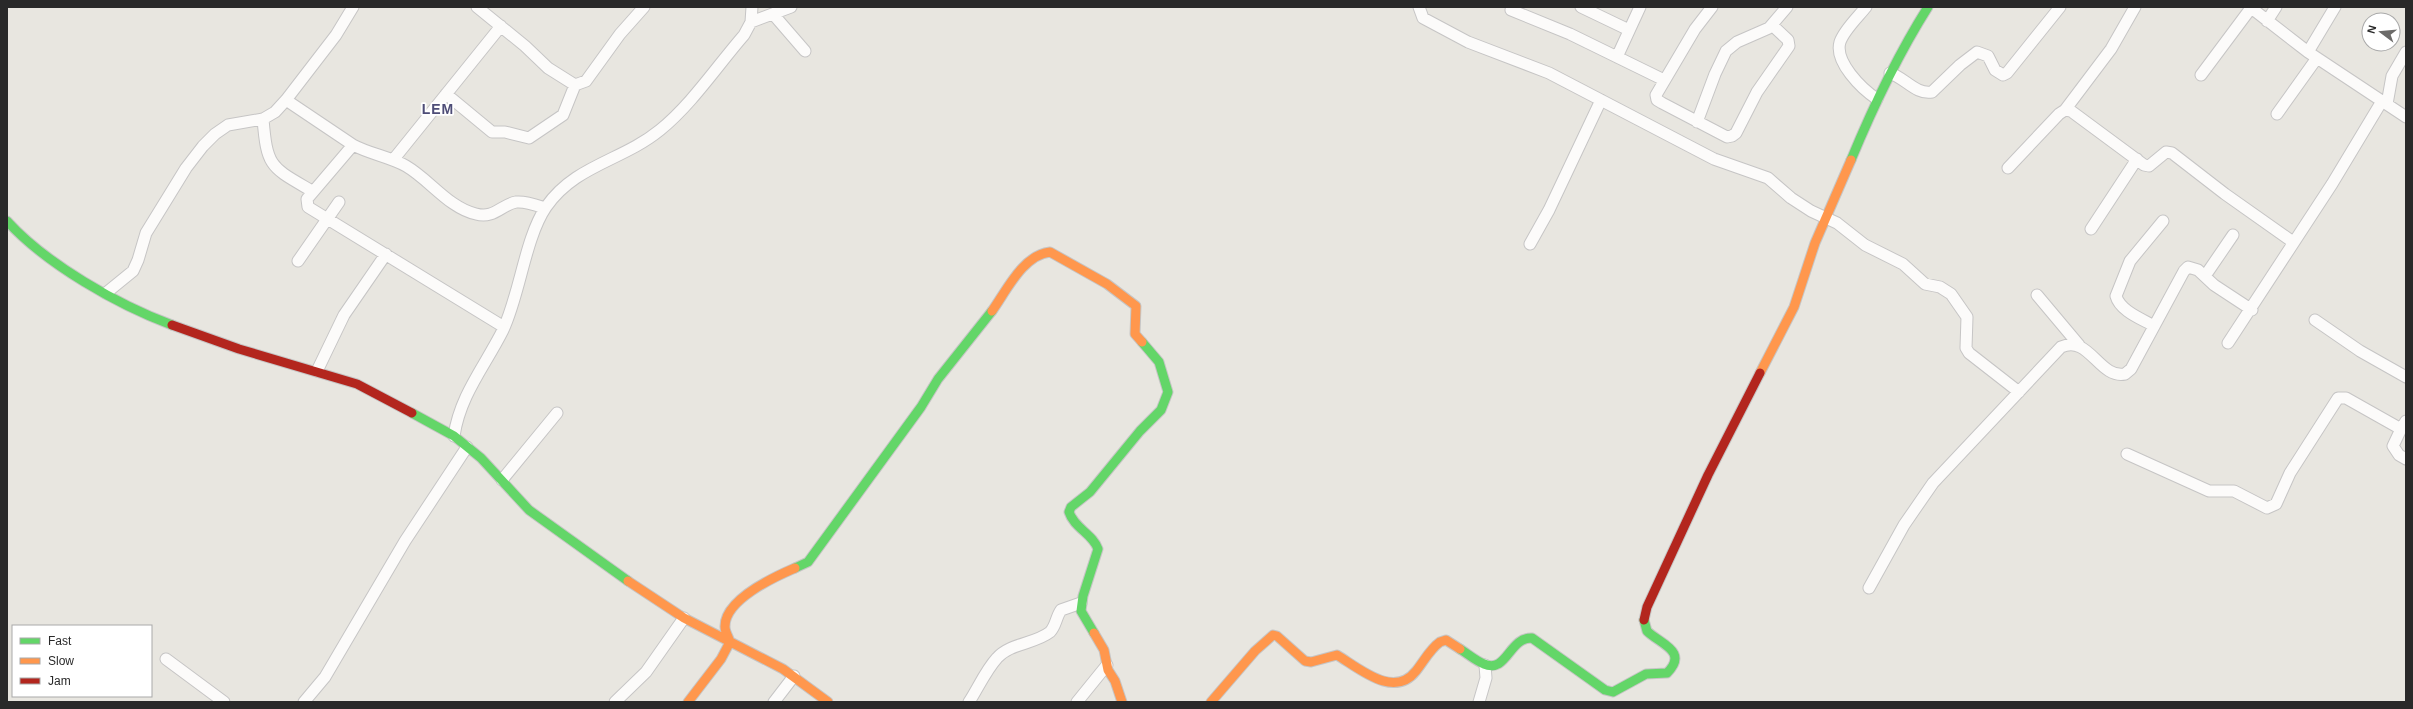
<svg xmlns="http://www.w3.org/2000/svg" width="2413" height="709" viewBox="0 0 2413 709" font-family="Helvetica,sans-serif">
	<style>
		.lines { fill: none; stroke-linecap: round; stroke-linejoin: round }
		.street-casing { stroke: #c6c5c5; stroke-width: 13 }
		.fast-casing { stroke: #c6c5c5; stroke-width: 11 }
		.slow-casing { stroke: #c6c5c5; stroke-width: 11 }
		.jam-casing { stroke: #c6c5c5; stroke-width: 11 }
		.street { stroke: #fcfbfa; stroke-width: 11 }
		.fast { stroke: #63d668; stroke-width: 9 }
		.slow { stroke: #ff974d; stroke-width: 9 }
		.jam { stroke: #b3261e; stroke-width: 9 }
		.labels { text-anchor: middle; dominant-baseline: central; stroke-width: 3.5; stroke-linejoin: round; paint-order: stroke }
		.district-label { font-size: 14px; font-weight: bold; letter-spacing: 1px; fill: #4e4d77; stroke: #fff }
	</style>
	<rect width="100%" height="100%" fill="#e8e6e0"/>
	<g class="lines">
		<defs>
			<path id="street" d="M477,7L525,46L548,68L575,85L586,81L620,34L644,7
				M1419,7L1423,18L1468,42L1549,73L1714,159L1768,178L1791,198L1811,211L1837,223L1865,245L1903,264L1925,284L1940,287L1951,294L1967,317L1966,348L1969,353L2019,392
				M1581,7L1629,30
				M1712,7L1695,29L1656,95L1657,100L1662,103L1727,137L1732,136L1736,133L1757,92L1789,46L1788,40L1772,25
				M1866,7C1858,17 1844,30 1840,42C1834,62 1862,89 1877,99
				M2250,7L2308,52L2406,117
				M1511,10L1570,34L1664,80
				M773,14L805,51
				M2267,21L2276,7
				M751,22L791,7
				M2308,52L2335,7
				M1617,57L1640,7
				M1890,73C1905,78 1916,95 1932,92L1960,65L1977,52L1988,56L1995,70L2003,75L2007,73L2060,7
				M2201,75L2251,8
				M446,94L492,132H505L529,138L563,115L575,85
				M286,100L353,145
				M2387,104L2392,76L2406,52
				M2065,110L2111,49L2135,7
				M2277,114L2317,58
				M263,119C267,168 271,167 312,191
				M1697,122L1715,74L1726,51L1737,42L1769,28L1787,7
				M393,160L501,26
				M2008,168L2059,114L2065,110L2071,111L2144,165L2149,166L2166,152L2172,153L2225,194L2293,242
				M2091,229L2137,159
				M1530,244L1549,210L1601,100
				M298,261L339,202
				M2205,276L2233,235
				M106,293L133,271L138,260L146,233L186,168L203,146L215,134L228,125L263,119L275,112L286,100L336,35L353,7
				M2037,295L2079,345
				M2315,320L2360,351L2406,377
				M2154,326C2142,319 2120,311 2116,296L2130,261L2163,221
				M504,327L308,207L307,199L353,145C370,154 390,157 406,166C430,180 449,208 476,214C494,219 501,205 516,202C526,201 536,205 545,208
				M2228,343L2332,184L2382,101
				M317,371L344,315L386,254
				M2401,429L2393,446L2399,455L2406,459
				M454,436C460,395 485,366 503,330C520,294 525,238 546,207C575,165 622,161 660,130C692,104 717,66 744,35L751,22L752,7
				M2127,454L2209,491H2234L2267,508L2276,504L2290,473L2338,398H2346L2401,429L2406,421
				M502,480L557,413
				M1869,588L1904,525L1933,483L2061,347C2089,334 2099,379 2125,374L2131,369L2184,271L2188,267L2198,270L2214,285L2252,310
				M166,659L224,702
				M304,702L325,677L405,541L467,447
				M615,702L646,672L684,618
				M774,702L794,676
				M969,702C978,688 986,670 997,658C1010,643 1035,644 1050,632C1056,626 1056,617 1061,610L1081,603
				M1077,702L1107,665
				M1479,702L1486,678L1485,665"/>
			<path id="fast" d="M1851,160C1873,107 1897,56 1928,7
				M7,221C46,264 118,305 172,325
				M412,413L454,436L481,458L529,510L628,581
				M795,568L808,562L921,407L938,379L992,311
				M1094,633L1081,611L1083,596L1098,549C1093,534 1074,528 1069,512L1071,507L1090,492L1140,431L1161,410L1168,392L1159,362L1142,342
				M1460,649C1468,654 1476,661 1484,664C1507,674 1509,637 1532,638L1605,690L1613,692L1646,674L1667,673C1689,651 1660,644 1647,631L1644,620"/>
			<path id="slow" d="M992,311C1007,290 1023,255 1050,252L1107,284L1136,306L1135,334L1142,342
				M1760,373L1794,307L1815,243L1851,160
				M628,581L684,618L783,669L828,702
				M1094,633L1104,650L1108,670L1115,681L1122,702
				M688,702L721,659L730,642C729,638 725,632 725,627C724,600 774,577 795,568
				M1211,702L1255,651L1273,635L1277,636L1305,661L1311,662L1337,655C1360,669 1394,699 1416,671C1424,661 1430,649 1440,642L1446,640L1460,649"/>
			<path id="jam" d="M172,325L239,349L357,384L412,413
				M1644,620L1647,607L1708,475L1760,373"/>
		</defs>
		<use href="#street" class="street-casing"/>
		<use href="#fast" class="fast-casing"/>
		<use href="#slow" class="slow-casing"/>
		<use href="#jam" class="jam-casing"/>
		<use href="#street" class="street"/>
		<use href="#fast" class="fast"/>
		<use href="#slow" class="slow"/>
		<use href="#jam" class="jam"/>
	</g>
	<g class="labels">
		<g class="district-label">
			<text x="438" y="109">LEM</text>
		</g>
	</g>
	<rect width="2413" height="709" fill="none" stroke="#292929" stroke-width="16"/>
	<rect x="12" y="625" width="140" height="72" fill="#ffffff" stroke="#a9a9a9"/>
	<rect x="20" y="638" width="20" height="6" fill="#63d668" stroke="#a9a9a9"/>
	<text x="48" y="645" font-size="12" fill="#292929">Fast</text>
	<rect x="20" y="658" width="20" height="6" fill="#ff974d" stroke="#a9a9a9"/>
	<text x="48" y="665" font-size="12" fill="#292929">Slow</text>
	<rect x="20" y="678" width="20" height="6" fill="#b3261e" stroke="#a9a9a9"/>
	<text x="48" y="685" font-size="12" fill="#292929">Jam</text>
	<g transform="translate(2381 32) rotate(286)"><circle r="19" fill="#ffffff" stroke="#a9a9a9"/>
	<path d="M0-3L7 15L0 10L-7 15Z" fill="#6c6b69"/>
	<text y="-6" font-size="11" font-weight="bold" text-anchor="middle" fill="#292929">N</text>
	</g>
</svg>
